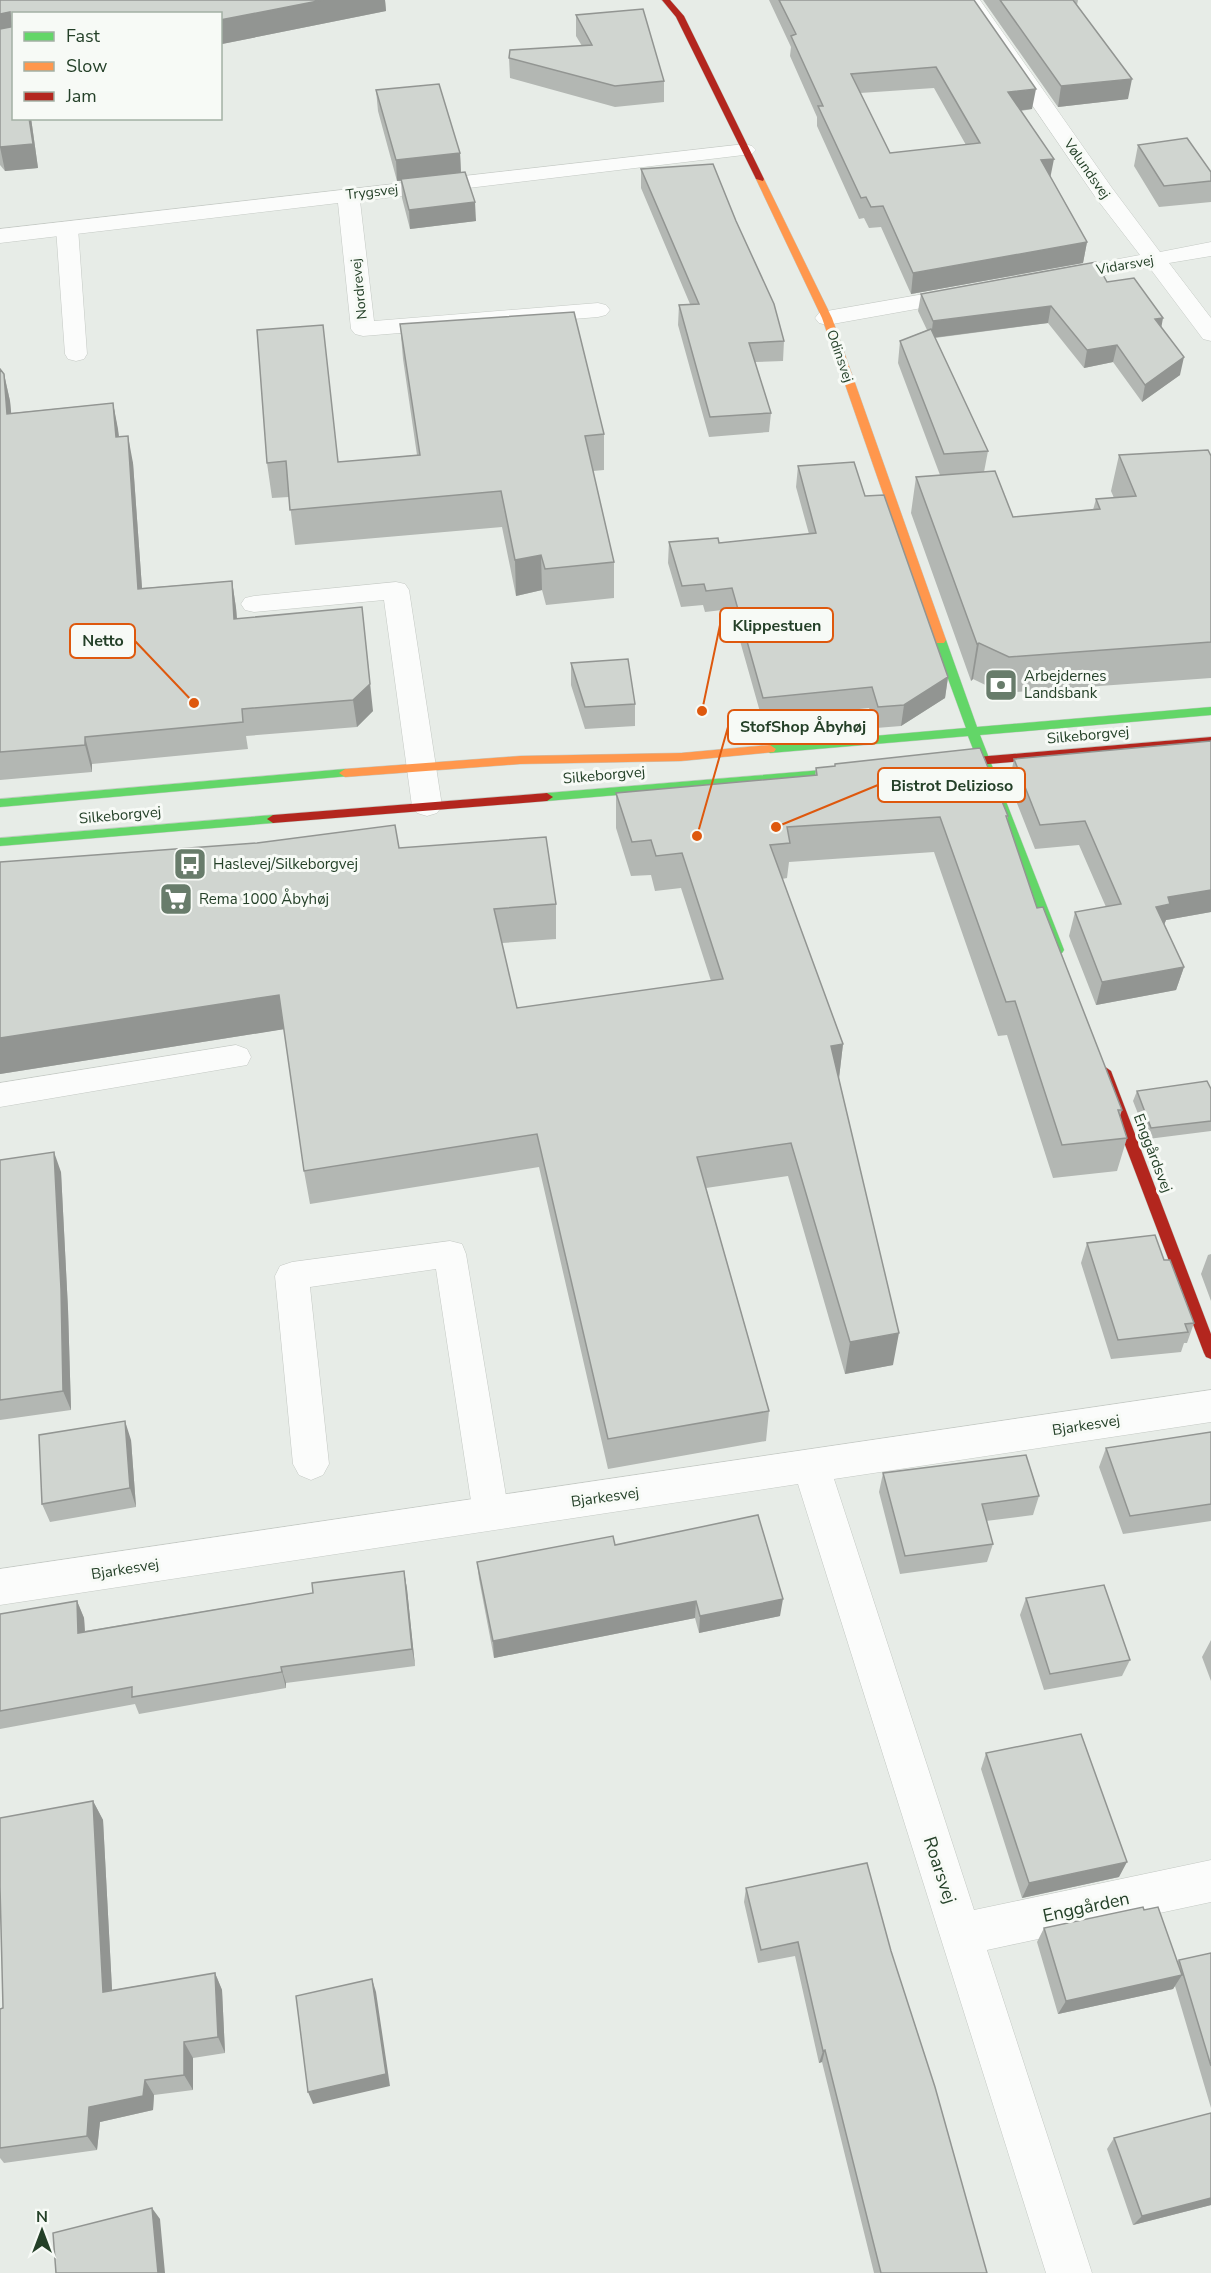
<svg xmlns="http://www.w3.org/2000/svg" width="1211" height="2273" viewBox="0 0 1211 2273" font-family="'Nunito Sans',sans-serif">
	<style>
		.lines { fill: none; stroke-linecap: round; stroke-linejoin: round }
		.lane-casing { stroke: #c4c9c4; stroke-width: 1 }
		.street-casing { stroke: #c4c9c4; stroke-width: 1 }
		.fast-casing { stroke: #c3cac4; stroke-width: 1 }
		.slow-casing { stroke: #c3cac4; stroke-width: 1 }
		.jam-casing { stroke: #c3cac4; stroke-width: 1 }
		.lane { fill: #fbfcfb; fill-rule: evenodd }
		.street { fill: #fbfcfb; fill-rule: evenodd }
		.fast { fill: #63d668; fill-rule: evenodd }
		.slow { fill: #ff974d; fill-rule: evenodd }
		.jam { fill: #b3261e; fill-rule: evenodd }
		.wall { fill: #b3b7b3; fill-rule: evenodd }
		.shaded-wall { fill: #929592 }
		.building { fill: #d0d5d0; stroke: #929592; stroke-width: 1.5; fill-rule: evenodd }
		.labels { text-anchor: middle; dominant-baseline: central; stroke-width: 6; stroke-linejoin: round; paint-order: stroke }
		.far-street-label { font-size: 14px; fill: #244028; stroke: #f7faf6 }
		.poi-label { font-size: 15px; fill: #244028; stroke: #f7faf6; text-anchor: start }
		.street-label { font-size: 15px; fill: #244028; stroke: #f7faf6 }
		.near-street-label { font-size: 18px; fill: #244028; stroke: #f7faf6 }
		.leader { fill: none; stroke: #de580d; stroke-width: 2 }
		.callout-dot { fill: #de580d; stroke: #f7faf6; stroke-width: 2 }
		.callout { fill: #f7faf6; stroke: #de580d; stroke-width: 2 }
		.callout-label { font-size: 16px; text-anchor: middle; font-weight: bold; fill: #244028 }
	</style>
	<rect width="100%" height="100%" fill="#e7ece7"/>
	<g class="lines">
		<defs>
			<path id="lane" d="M67,222L74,224L78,228L87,354L84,359L76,361L68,359L65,354L56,228L60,224Z
				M236,1045L247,1049L251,1057L247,1065L0,1107V1083Z
				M450,1241L462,1244L466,1254L509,1514L504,1525L491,1530L478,1525L473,1514L436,1269L310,1287L329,1464L323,1475L311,1480L299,1475L293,1464L275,1276L280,1266L292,1262Z"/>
			<path id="street" d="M960,0H980L1112,188L1160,252L1211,242V256L1169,263L1211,318V341L1203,339L1149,267L1057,284L1049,282L1046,277L1049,272L1140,255L1096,198Z
				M745,144L752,146L756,150L752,154L360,201L374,321L598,303L606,305L610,310L606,315L598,317L363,336L355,334L351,329L338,203L0,243V229Z
				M964,287L972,289L975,294L972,299L827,325L819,323L815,318L819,313L827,311Z
				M396,582L405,584L409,590L442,806L437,813L427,816L417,813L412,806L384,600L254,612L245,610L241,604L245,598L254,596Z
				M1211,1390V1422L834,1479L974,1910L1211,1860V1902L987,1950L1092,2273H1046L798,1484L0,1605V1569Z"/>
			<path id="fast" d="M940,636L946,640L977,727L1211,707V715L980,735L1064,950L1062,953H1054L1052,950L968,736L770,753L764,749L770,745L966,728L934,640Z
				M859,767L863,768L865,771L863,774L547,801L541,797L547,793Z
				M345,769L349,770L351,773L349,776L0,807V799Z
				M273,815L279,819L273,823L0,846V838Z"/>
			<path id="slow" d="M757,177L764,179L832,318L946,640L944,643H936L934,640L822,318L756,179Z
				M770,745L776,749L774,752L681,761L520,764L345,777L339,773L345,769L520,756L681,753Z"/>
			<path id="jam" d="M662,0H670L684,16L764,179L763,181L756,179L676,17Z
				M1211,737V745L965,766L959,762L965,758Z
				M547,793L553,797L547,801L273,823L267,819L273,815Z
				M1104,1066L1111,1071L1211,1334V1359L1206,1357L1204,1353L1097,1071Z"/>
		</defs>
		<use href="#lane" class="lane-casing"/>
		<use href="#street" class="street-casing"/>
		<use href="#fast" class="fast-casing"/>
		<use href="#slow" class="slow-casing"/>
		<use href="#jam" class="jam-casing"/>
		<use href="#lane" class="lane"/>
		<use href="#street" class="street"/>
		<use href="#fast" class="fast"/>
		<use href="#slow" class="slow"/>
		<use href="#jam" class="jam"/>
	</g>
	<path class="wall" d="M0,0H385L386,11L222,44L220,42V14H14V118H31L38,168L5,171L0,165Z
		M769,0H974L1032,109L1021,111L1051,178L1087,242L1083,263L911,294L881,227L869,228L864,218L859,219L817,126V117L790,56L791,47ZM934,88L966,145L890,153L860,93Z
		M983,0H1078L1077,5L1128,99L1058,107Z
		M576,15L664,81V102L615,107L510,78L509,58L582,46L576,36Z
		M376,90L460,153L461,172L476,221L410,229L402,198L401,181H397L378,111Z
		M1138,145L1211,181V202L1159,207L1134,166Z
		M641,169L784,341L783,361L755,362L771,413L769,432L709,437L678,325L679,305L690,304L641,188Z
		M1107,282L1161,328L1180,375L1142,402L1113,362L1084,368L1048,323L935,338L988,451L984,472L1013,517L1093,510L1096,499L1114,498L1111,491L1119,455L1211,456V678L1002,693L973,679L971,681L911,513L916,477L940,475L898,363L900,341L927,330L918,311L921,294Z
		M400,324L604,434V470L593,471L614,562V598L546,605L542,590L516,596L502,527L295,545L289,497L272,498L267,463L257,330L338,462L417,455L403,359Z
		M0,369L4,374L10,401L11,413L113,403L119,437L133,463L142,588L232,581L236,608L237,618L373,711L357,727L246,736L248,749L92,764V772L0,780Z
		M798,466L865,496L948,677L945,698L901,726L876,728L869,708L762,719L731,609L705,612L703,605L681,607L668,563L669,542L719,543L809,534L796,487Z
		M571,663L635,704V726L585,729L571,685Z
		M1211,741V912L1166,920L1164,925L1184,967L1176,990L1096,1005L1069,936L1075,912L1106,907L1079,845L1035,849L1009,783L1014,759Z
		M816,768L1008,816L1007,821L1037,908L1122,1110L1120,1116L1127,1138L1117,1171L1053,1178L1007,1035L998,1036L934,852L789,862L787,878L782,879L843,1044L839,1078L893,1365L845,1374L788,1176L706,1188L769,1411L766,1441L608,1469L539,1167L310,1204L304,1171L284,1029L0,1074V862L399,848L556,904V939L502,943L517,1008L711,981L681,888L655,891L651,875L631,876L616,828V793L815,775Z
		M1211,1089V1131L1148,1139L1133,1101L1137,1091Z
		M0,1160L61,1172L68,1309L71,1410L0,1420Z
		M1087,1243L1164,1260L1194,1323L1187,1343H1184L1181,1352L1111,1359L1081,1263Z
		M1211,1254V1301L1201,1274L1208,1255Z
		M1211,1432V1521L1123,1534L1099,1467L1106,1448Z
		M131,1440L136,1507L50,1522L42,1504Z
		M883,1473L1039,1496L1033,1515L986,1521L993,1544L987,1562L900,1574L879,1492Z
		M615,1545L780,1616L699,1633L695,1618L494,1658L479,1579L477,1562Z
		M404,1571L407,1589L415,1666L286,1683V1688L139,1714L135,1704L0,1729V1614L77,1601L84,1618L85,1631L313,1593Z
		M1026,1598L1130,1660L1122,1676L1044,1690L1020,1615Z
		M1211,1640V1681L1202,1657Z
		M986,1753L1119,1877L1022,1898L981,1769Z
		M93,1801L103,1820L112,1990L215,1973L222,1990L225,2053L193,2058V2090L154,2095L153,2110L100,2122L97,2150L4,2163L0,2158V2009L3,2008Z
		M746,1888L891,1951L987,2273H874L822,2062L819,2063L795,1956L758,1963L744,1902Z
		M1144,1910L1177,1962L1179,1960L1211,1953V2108L1175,1986L1173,1989L1058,2014L1037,1942L1044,1928Z
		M1114,2138L1211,2205L1133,2225L1107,2149Z"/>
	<path class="shaded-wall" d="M323,0H385L386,11L222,44L220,34V20Z
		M10,12L14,26L0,38V14Z
		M1132,79L1128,99L1058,107L1061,86Z
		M1036,89L1032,109L1005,112L1008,92Z
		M29,118H31L38,168L5,171L0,147Z
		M460,153L461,174L397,181L396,160Z
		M1054,159L1050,179L1041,160Z
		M475,202L476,221L410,229L409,210Z
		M1087,242L1083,263L911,294L913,273Z
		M1051,306L1048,323L931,338L933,321Z
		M1163,318L1160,335L1155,319Z
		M1117,345L1113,362L1084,368L1087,350Z
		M1184,357L1180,375L1142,402L1145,385Z
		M4,374L10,401L14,441L7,414Z
		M113,403L118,429L122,464L116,437Z
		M128,436L133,463L144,616L138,589Z
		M541,555L542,590L516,596L515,560Z
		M232,581L236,608L239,646L234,619Z
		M362,607L373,711L357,727L353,700Z
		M979,643L973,679L971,681L977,644Z
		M948,677L945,698L901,726L904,705Z
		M85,737L92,764V772L85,745Z
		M1211,890V912L1166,920L1163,927L1156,907L1168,897Z
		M1184,967L1176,990L1096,1005L1102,982Z
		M279,995L285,1029L0,1074V1038Z
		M843,1044L839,1078L831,1046Z
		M54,1152L61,1172L68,1309L71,1410L63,1391Z
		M899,1333L893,1365L845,1374L850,1342Z
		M125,1421L131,1440L136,1507L130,1488Z
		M404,1571L407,1589L415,1666L412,1649Z
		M783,1599L780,1616L699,1633L700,1616Z
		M77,1601L84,1618L86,1650L78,1633Z
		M696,1601L695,1618L494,1658L493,1641Z
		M281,1667L286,1683V1688L282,1672Z
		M93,1801L103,1820L113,2008L103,1992Z
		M1127,1862L1119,1877L1022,1898L1029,1883Z
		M215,1973L222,1990L225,2053L218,2037Z
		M1182,1975L1173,1989L1058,2014L1066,2001Z
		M372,1979L376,1992L390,2086L313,2104L308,2092Z
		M184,2042L193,2058V2090L184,2075Z
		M825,2050L822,2062L819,2063L823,2051Z
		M145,2080L154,2095L153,2110L100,2122L97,2150L87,2136L89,2107Z
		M1211,2198V2205L1133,2225L1142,2216Z
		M152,2208L160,2219L165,2273H158Z"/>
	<path class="building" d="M0,0H323L220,20V14H14V118H29L33,144L0,147V29L11,27L10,12L0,14Z
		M779,0H974L1036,89L1008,92L1054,159L1041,160L1087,242L913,273L883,206L871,207L866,197L861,198L818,106H823L791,36L796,34ZM936,67L980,143L890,153L851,74Z
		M1000,0H1073L1132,79L1061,86Z
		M643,9L664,81L615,86L509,58L510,50L592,45L576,15Z
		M439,84L460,153L396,160L376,90Z
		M1187,138L1211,172V181L1164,186L1138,145Z
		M713,164L736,221L774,304L784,341L749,343L771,413L710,417L679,305L699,304L641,169Z
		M465,172L475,202L409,210L401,179Z
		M1096,262L1107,282L1134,278L1163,318L1155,319L1184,357L1145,385L1117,345L1087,350L1051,306L933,321L921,294Z
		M574,312L604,434L585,436L614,562L545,569L541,555L515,560L501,491L290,510L286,461L267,463L257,330L323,325L338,462L420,455L400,324Z
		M931,329L988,451L944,454L900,341Z
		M0,369L4,374L7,414L113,403L116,437L128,436L138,589L232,581L234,619L362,607L370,684L353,700L242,709L243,722L85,737V745L0,752Z
		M1208,450L1211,456V642L1009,657L979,643L977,644L916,477L995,471L1013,517L1100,509L1096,499L1136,496L1119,455Z
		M854,462L865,496L884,495L948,677L904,705L878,707L872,687L763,698L732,588L706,591L704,584L682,586L669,542L718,538L719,543L816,533L798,466Z
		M628,659L635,704L585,707L571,663Z
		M1211,741V890L1168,897L1170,904L1156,907L1184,967L1102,982L1075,912L1121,904L1085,821L1040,825L1014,759Z
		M980,748L1008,816H1006L1037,908L1043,907L1122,1110H1118L1127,1138L1062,1145L1015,1001L1006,1002L940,817L787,827L790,843L770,845L843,1044L831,1046L899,1333L850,1342L791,1143L697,1157L769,1411L608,1439L537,1134L304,1171L279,995L0,1038V862L257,843L395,825L399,848L546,837L556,904L494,909L517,1008L723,979L682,853L656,856L651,840L632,842L616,793L817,775L816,768L835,766V764Z
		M1207,1081L1211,1089V1121L1151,1128L1137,1091Z
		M54,1152L61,1289L63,1391L0,1400V1160Z
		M1155,1235L1164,1260H1170L1194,1323L1185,1324L1188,1332L1118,1340L1087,1243Z
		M125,1421L130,1488L42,1504L39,1435Z
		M1211,1432V1504L1130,1516L1106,1448Z
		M1026,1455L1039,1496L982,1504L993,1544L905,1556L883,1473Z
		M758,1515L783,1599L700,1616L696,1601L493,1641L477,1562L613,1536L615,1545Z
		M404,1571L412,1649L281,1667L282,1672L132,1697V1687L0,1711V1614L77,1601L78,1633L313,1593L312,1583Z
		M1104,1585L1130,1660L1050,1674L1026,1598Z
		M1081,1734L1127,1862L1029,1883L986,1753Z
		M93,1801L103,1992L215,1973L218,2037L184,2042V2075L145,2080L143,2096L89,2107L87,2136L0,2148V2009L3,2008L0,1887V1818Z
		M867,1863L891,1951L935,2087L987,2273H881L825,2050L823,2051L798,1942L761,1950L746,1888Z
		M1143,1907L1144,1910L1158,1907L1182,1975L1066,2001L1044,1928Z
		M1211,1953V2066L1179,1960Z
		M372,1979L386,2074L308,2092L296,1996Z
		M1211,2113V2198L1142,2216L1114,2138Z
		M152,2208L158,2273H56L53,2233Z"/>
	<defs>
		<symbol id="bank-square" viewBox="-11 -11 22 22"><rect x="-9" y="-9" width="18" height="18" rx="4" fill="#687c6b" stroke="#f7faf6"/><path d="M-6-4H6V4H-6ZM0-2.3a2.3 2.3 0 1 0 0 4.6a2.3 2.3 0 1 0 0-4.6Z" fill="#fff"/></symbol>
		<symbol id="bus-square" viewBox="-11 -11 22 22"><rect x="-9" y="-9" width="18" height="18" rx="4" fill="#687c6b" stroke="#f7faf6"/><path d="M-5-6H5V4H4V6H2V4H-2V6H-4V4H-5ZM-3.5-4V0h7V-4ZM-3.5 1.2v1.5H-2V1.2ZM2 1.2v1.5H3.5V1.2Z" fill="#fff"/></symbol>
		<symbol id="supermarket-square" viewBox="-11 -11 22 22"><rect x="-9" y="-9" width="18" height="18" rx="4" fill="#687c6b" stroke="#f7faf6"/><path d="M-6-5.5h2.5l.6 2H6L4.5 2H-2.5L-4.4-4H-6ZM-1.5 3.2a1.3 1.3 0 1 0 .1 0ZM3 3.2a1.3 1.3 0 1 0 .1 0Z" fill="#fff"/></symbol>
	</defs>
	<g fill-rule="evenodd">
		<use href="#bank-square" x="982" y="666" width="38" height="38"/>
		<use href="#bus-square" x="171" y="845" width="38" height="38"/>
		<use href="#supermarket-square" x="157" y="880" width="38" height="38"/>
	</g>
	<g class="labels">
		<g class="far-street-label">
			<text transform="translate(1087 169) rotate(55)">Vølundsvej</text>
			<text transform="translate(372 192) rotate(-6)">Trygsvej</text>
			<text transform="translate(1125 265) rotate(-10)">Vidarsvej</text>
			<text transform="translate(359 289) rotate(-96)">Nordrevej</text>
			<text transform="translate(840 356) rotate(71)">Odinsvej</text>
		</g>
		<g class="poi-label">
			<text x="1024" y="676">Arbejdernes<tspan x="1024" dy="17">Landsbank</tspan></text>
			<text x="213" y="864">Haslevej/Silkeborgvej</text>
			<text x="199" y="899">Rema 1000 Åbyhøj</text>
		</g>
		<g class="street-label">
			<text transform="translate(1088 735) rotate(-5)">Silkeborgvej</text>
			<text transform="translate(604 775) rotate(-5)">Silkeborgvej</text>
			<text transform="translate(120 815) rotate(-5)">Silkeborgvej</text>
			<text transform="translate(1153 1153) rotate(69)">Enggårdsvej</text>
			<text transform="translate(1086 1425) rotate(-9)">Bjarkesvej</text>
			<text transform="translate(605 1497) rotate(-8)">Bjarkesvej</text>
			<text transform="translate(125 1569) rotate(-9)">Bjarkesvej</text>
		</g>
		<g class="near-street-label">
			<text transform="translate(940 1870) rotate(72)">Roarsvej</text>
			<text transform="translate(1086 1907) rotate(-12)">Enggården</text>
		</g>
	</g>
	<path class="leader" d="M702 711L720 625M194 703L135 641M697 836L728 727M776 827L878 785"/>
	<g class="callout-dot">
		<circle cx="702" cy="711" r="6"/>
		<circle cx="194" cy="703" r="6"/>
		<circle cx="697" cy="836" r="6"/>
		<circle cx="776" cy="827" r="6"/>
	</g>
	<g class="callout">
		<rect x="720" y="608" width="113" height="34" rx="6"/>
		<rect x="70" y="624" width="65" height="34" rx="6"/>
		<rect x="728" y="710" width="150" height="34" rx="6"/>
		<rect x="878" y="768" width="147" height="34" rx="6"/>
	</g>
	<g class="callout-label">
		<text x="777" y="631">Klippestuen</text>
		<text x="103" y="646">Netto</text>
		<text x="803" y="732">StofShop Åbyhøj</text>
		<text x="952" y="791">Bistrot Delizioso</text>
	</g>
	<rect x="12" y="12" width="210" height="108" fill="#f7faf6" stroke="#a3b0a4" stroke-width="1.5"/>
	<rect x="24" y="32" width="30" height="9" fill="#63d668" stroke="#a3b0a4" stroke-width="1.5"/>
	<text x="66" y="42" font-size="18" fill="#244028">Fast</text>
	<rect x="24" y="62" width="30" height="9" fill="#ff974d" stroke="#a3b0a4" stroke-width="1.5"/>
	<text x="66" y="72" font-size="18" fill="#244028">Slow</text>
	<rect x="24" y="92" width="30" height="9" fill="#b3261e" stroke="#a3b0a4" stroke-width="1.5"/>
	<text x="66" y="102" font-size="18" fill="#244028">Jam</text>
	<g transform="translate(42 2231)" stroke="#f7faf6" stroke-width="4.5" paint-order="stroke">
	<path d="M0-4.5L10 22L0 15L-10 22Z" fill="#244028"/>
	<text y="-9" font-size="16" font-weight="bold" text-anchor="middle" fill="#244028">N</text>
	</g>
</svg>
